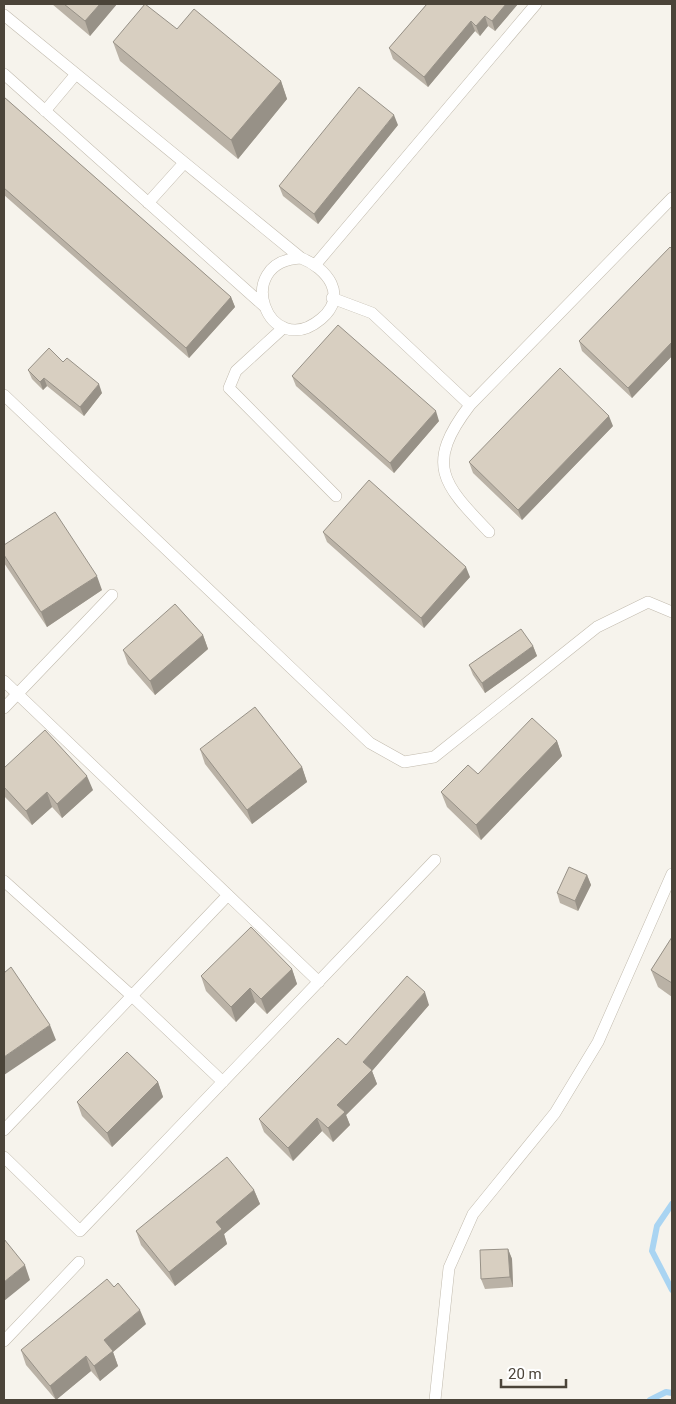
<svg xmlns="http://www.w3.org/2000/svg" width="676" height="1404" viewBox="0 0 676 1404" font-family="Roboto,sans-serif">
	<style>
		.lines { fill: none; stroke-linecap: round; stroke-linejoin: round }
		.stream { stroke: #a9d4f2; stroke-width: 6 }
		.service-casing { stroke: #c2bbae; stroke-width: 12 }
		.service { stroke: #fff; stroke-width: 11 }
		.wall { fill: #bab2a6 }
		.shaded-wall { fill: #979187 }
		.building { fill: #d8cfc1; stroke: #979187 }
	</style>
	<rect width="100%" height="100%" fill="#f6f3ec"/>
	<g class="lines">
		<path class="stream" d="M672,1204L657,1226L652,1251L672,1290
			M650,1400L666,1392L672,1393"/>
		<defs>
			<path id="service" d="M4,15L301,258
				M4,74L264,306
				M45,111L76,74
				M148,203L184,163
				M301,258C327,268 349,296 321,319C268,363 231,261 301,258Z
				M316,264L536,4
				M332,298L372,313L470,405L672,198
				M282,329L236,371L229,388L336,496
				M4,395L370,743L404,762L434,757L597,627L648,602L672,612
				M470,405C424,465 443,484 489,532
				M4,681L319,982
				M4,708L112,595
				M4,881L132,996L223,1082
				M4,1130L228,895
				M4,1157L80,1231L435,860
				M4,1341L79,1262
				M435,1400L449,1268L473,1214L555,1113L598,1042L672,874"/>
		</defs>
		<use href="#service" class="service-casing"/>
		<use href="#service" class="service"/>
	</g>
	<path class="wall" d="M52,4H117L90,36Z
		M427,4H518L495,31L488,26L480,36L475,31L428,87L393,59L389,48Z
		M177,29L281,81L287,99L238,159L120,61L113,42Z
		M4,97L231,297L235,307L189,358L4,195Z
		M398,125L318,224L283,196L279,186Z
		M672,249V356L632,398L582,351L579,341Z
		M28,370L102,393L84,416L47,386L43,390L32,379Z
		M292,376L439,421L394,473L296,386Z
		M613,426L522,520L473,473L469,462Z
		M323,532L470,577L424,628L327,542Z
		M4,545L102,590L47,627L4,563Z
		M203,635L208,649L155,695L128,664L123,650Z
		M533,646L537,656L485,693L473,675L469,665Z
		M557,741L562,756L481,840L447,807L441,792Z
		M200,749L302,767L307,782L252,824L205,764Z
		M4,768L93,790L62,818L52,807L32,825L4,796Z
		M587,875L591,885L578,911L560,903L557,893Z
		M672,937V997L658,987L651,970Z
		M292,969L297,984L267,1014L255,1002L236,1022L206,991L201,976Z
		M429,1005L372,1071L377,1084L346,1115L350,1125L333,1142L322,1131L293,1161L264,1132L259,1119L346,1045Z
		M158,1082L163,1097L112,1147L82,1116L77,1102Z
		M254,1190L260,1204L224,1234L227,1244L175,1286L141,1245L136,1231Z
		M508,1249L512,1259L513,1287L485,1289L481,1279Z
		M146,1324L113,1352L118,1366L100,1381L91,1371L56,1400L26,1365L21,1350Z"/>
	<path class="shaded-wall" d="M100,4H117L90,36L85,21Z
		M506,4H518L495,31L492,21Z
		M485,16L488,26L480,36L476,26Z
		M471,21L475,31L428,87L424,77Z
		M281,81L287,99L238,159L231,140Z
		M394,115L398,125L318,224L314,214Z
		M231,297L235,307L189,358L186,348Z
		M672,342V356L632,398L628,388Z
		M44,378L47,386L43,390L40,382Z
		M99,384L102,393L84,416L80,407Z
		M436,411L439,421L394,473L390,463Z
		M609,416L613,426L522,520L518,510Z
		M466,567L470,577L424,628L421,618Z
		M97,576L102,590L47,627L41,612Z
		M203,635L208,649L155,695L150,681Z
		M533,646L537,656L485,693L482,683Z
		M557,741L562,756L481,840L476,825Z
		M302,767L307,782L252,824L247,810Z
		M87,776L93,790L62,818L57,804Z
		M47,792L52,807L32,825L26,811Z
		M587,875L591,885L578,911L575,901Z
		M292,969L297,984L267,1014L261,999Z
		M250,988L255,1002L236,1022L231,1007Z
		M425,992L429,1005L372,1071L377,1084L346,1115L350,1125L333,1142L328,1128L337,1105L363,1062Z
		M50,1025L56,1040L4,1075V1057Z
		M158,1082L163,1097L112,1147L107,1133Z
		M317,1118L322,1131L293,1161L288,1148Z
		M254,1190L260,1204L224,1234L227,1244L175,1286L169,1272L216,1222Z
		M508,1249L512,1259L513,1287L510,1277Z
		M25,1265L30,1280L4,1301V1282Z
		M140,1310L146,1324L113,1352L118,1366L100,1381L94,1366L104,1340Z
		M86,1356L91,1371L56,1400L50,1386Z"/>
	<path class="building" d="M64,4H100L85,21Z
		M145,4L177,29L194,9L281,81L231,140L113,42Z
		M427,4H506L492,21L485,16L476,26L471,21L424,77L389,48Z
		M359,87L394,115L314,214L279,186Z
		M4,97L231,297L186,348L4,188Z
		M670,247L672,249V342L628,388L579,341Z
		M338,325L436,411L390,463L292,376Z
		M49,348L63,362L67,358L99,384L80,407L44,378L40,382L28,370Z
		M560,368L609,416L518,510L469,462Z
		M369,480L466,567L421,618L323,532Z
		M55,512L97,576L41,612L4,555V545Z
		M175,604L203,635L150,681L123,650Z
		M521,629L533,646L482,683L469,665Z
		M255,707L302,767L247,810L200,749Z
		M532,718L557,741L476,825L441,792L468,765L478,774Z
		M45,730L87,776L57,804L47,792L26,811L4,787V768Z
		M569,867L587,875L575,901L557,893Z
		M251,927L292,969L261,999L250,988L231,1007L201,976Z
		M672,937V983L651,970Z
		M11,967L50,1025L4,1057V973Z
		M407,976L425,992L363,1062L372,1070L337,1105L345,1112L328,1128L317,1118L288,1148L259,1119L338,1038L346,1045Z
		M127,1052L158,1082L107,1133L77,1102Z
		M227,1157L254,1190L216,1222L222,1229L169,1272L136,1231Z
		M4,1239L25,1265L4,1282Z
		M508,1249L510,1277L481,1279L480,1250Z
		M107,1279L114,1287L118,1283L140,1310L104,1340L113,1351L94,1366L86,1356L50,1386L21,1350Z"/>
	<rect width="676" height="1404" fill="none" stroke="#4b4439" stroke-width="10"/>
	<path d="M501 1379v8h65v-8" fill="none" stroke="#4b4439" stroke-width="2.5"/>
	<text x="508" y="1379" font-size="15" fill="#4b4439" stroke="#ffffff" stroke-width="4" paint-order="stroke">20 m</text>
</svg>
